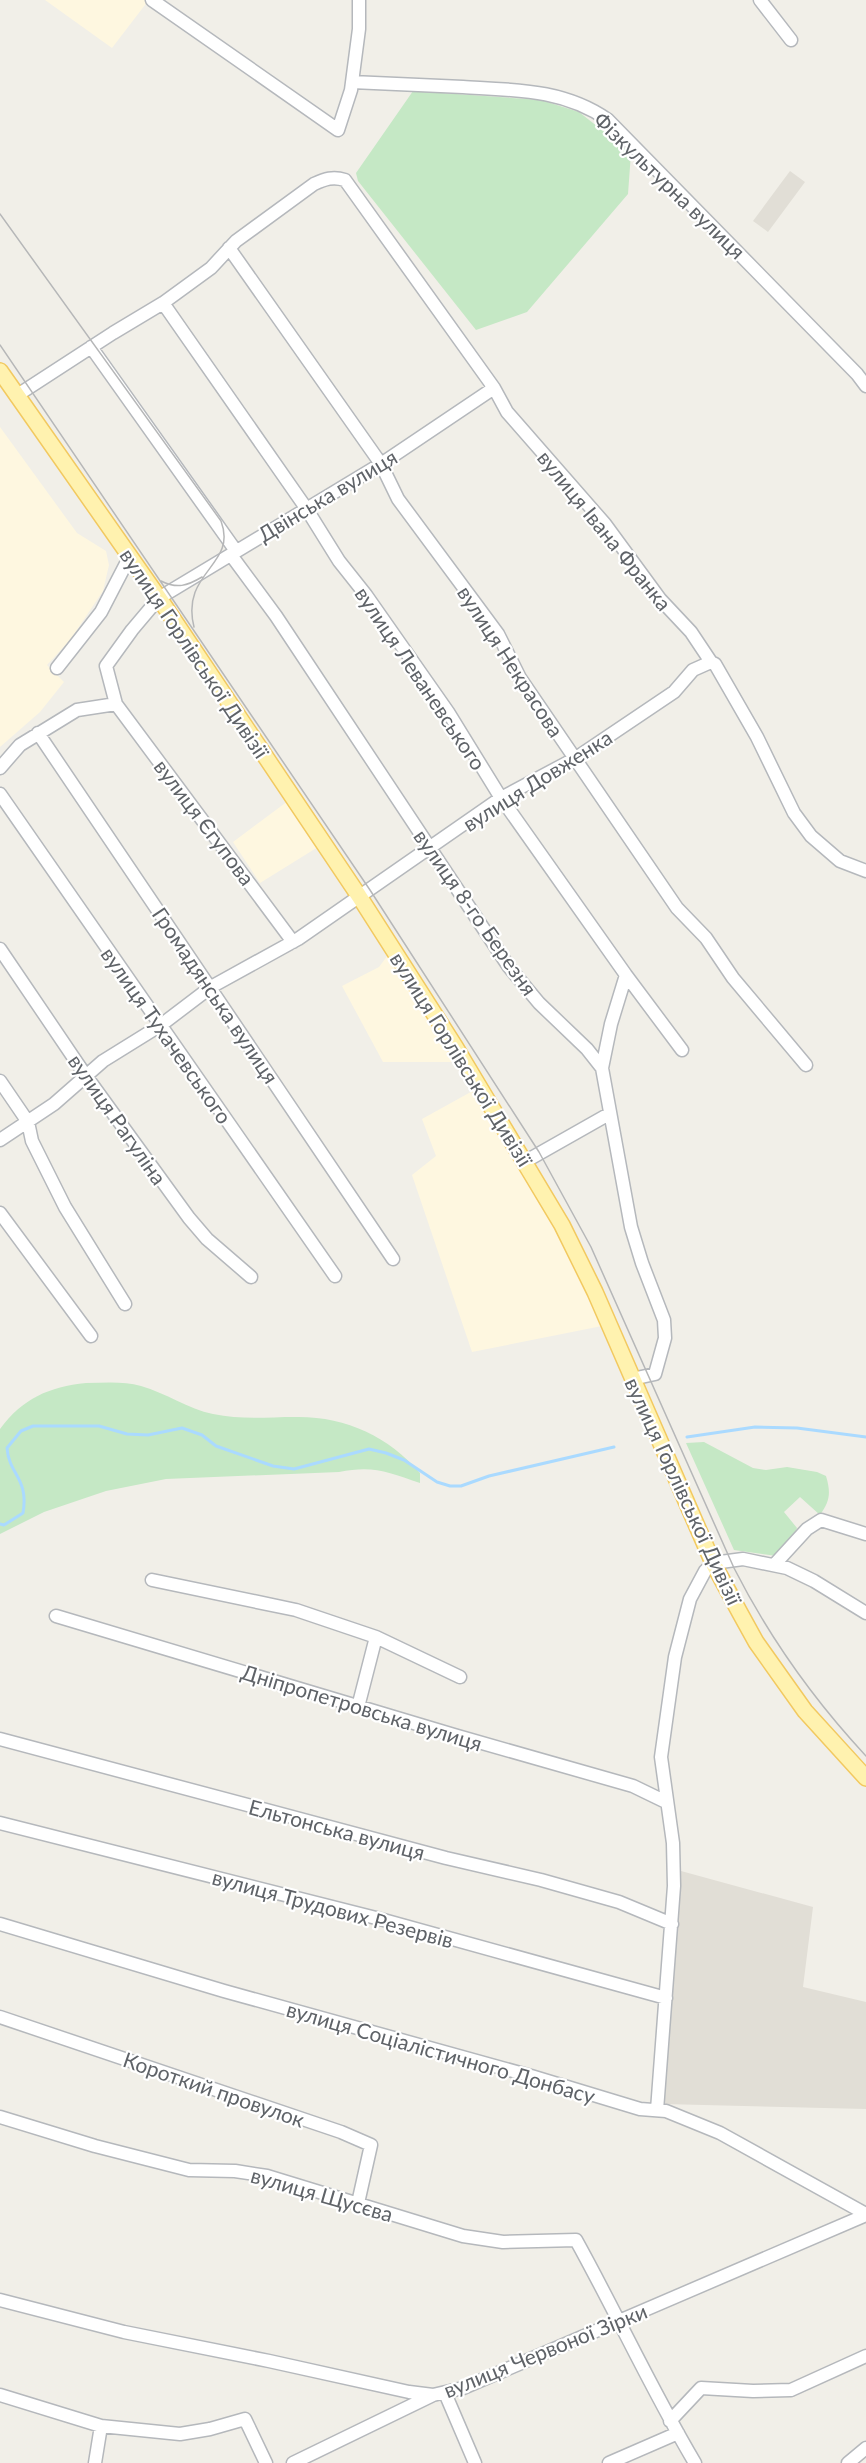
<svg xmlns="http://www.w3.org/2000/svg" width="866" height="2463" viewBox="0 0 866 2463" font-family="Lato,sans-serif">
	<style>
		.commercial { fill: #fef7e0 }
		.education { fill: #e1ded6 }
		.green { fill: #c5e8c5 }
		.lines { fill: none; stroke-linecap: round; stroke-linejoin: round }
		.stream { stroke: #aadaff; stroke-width: 3 }
		.minor-casing { stroke: #b5b8bc; stroke-width: 15 }
		.major-casing { stroke: #f2c960; stroke-width: 18 }
		.minor { stroke: #fff; stroke-width: 12 }
		.major { stroke: #fff2af; stroke-width: 15 }
		.tram { stroke: #b6b7b8; stroke-width: 1.5 }
		.labels { text-anchor: middle; dominant-baseline: central; stroke-width: 4.5; stroke-linejoin: round; paint-order: stroke }
		.street-label { font-size: 21px; fill: #5f6368; stroke: #fff }
	</style>
	<rect width="100%" height="100%" fill="#f1efe8"/>
	<path class="commercial" d="M45,0H148V1L112,48Z
		M0,427L77,533L106,551L109,565L103,591L70,640L47,665L64,682L40,712L0,747Z
		M288,801L318,847L260,883L233,842Z
		M391,951L461,1062H383L342,986L379,967Z
		M478,1088L552,1218L602,1326L472,1352L412,1175L436,1156L422,1119Z"/>
	<path class="education" d="M790,171L805,182L768,232L753,221Z
		M681,1871L813,1907L803,1987L866,2002V2109L664,2104Z"/>
	<path class="green" d="M413,91L541,100L579,112L631,153L628,194L527,312L476,330L358,181L356,173Z
		M86,1383C104,1383 124,1381 141,1386C166,1393 188,1409 213,1414C241,1420 267,1417 295,1417C345,1416 388,1436 420,1473V1483C388,1472 373,1465 339,1472L166,1479L106,1491L44,1512L0,1534V1429C23,1398 49,1387 86,1383Z
		M704,1442L753,1468L766,1470L787,1467L817,1472L826,1476C831,1493 830,1501 820,1515L800,1497L784,1512L797,1528L784,1557L734,1550L686,1443Z"/>
	<g class="lines">
		<path class="stream" d="M687,1437L755,1427L797,1428L866,1437
			M0,1524L4,1525L23,1513C29,1478 9,1475 7,1448L21,1431L33,1426H99L127,1434L148,1435L182,1428L202,1435L216,1446L273,1466L294,1469L369,1449L386,1453L404,1460L437,1482L450,1486H461L489,1476L614,1447"/>
		<defs>
			<path id="minor" d="M152,0L338,130L351,90L359,29V0
				M760,0L791,40
				M352,82C389,84 426,85 463,87C514,90 564,89 608,120L857,374L866,386
				M229,248L381,464L398,499L498,634L520,678L677,908L706,938L733,978L806,1065
				M163,303L306,508L339,561L366,595L448,712L501,798L626,975L682,1050
				M91,347L236,551
				M16,396L113,333L163,303L211,268L236,241L314,184C325,179 333,176 345,180L494,388L507,412L605,524L660,599L691,632L711,662L715,664L757,737L794,813L811,836L840,861L866,871
				M231,555L276,616L509,967L539,1003L587,1049L602,1068L631,1227L642,1263L664,1320L665,1338L655,1374L632,1379
				M57,668L101,612L130,556
				M116,704L293,942
				M38,733L393,1259
				M0,768L20,745L77,710L116,704L106,666L132,630L159,598L381,464L494,388
				M0,794L335,1276
				M0,949L86,1076L189,1218L207,1239L251,1277
				M602,1068L611,1024L626,975
				M0,1081L28,1122L32,1141L65,1207L125,1304
				M0,1140L54,1104L103,1061L161,1025L211,987L298,939L501,798L576,758L674,692L693,670L711,662
				M526,1161L609,1114
				M0,1213L91,1336
				M774,1565L807,1529L821,1520L866,1534
				M152,1580L296,1610L376,1637L460,1677
				M56,1616L454,1735L633,1786L666,1802
				M358,1707L376,1637
				M0,1739L446,1858L541,1880L619,1902L672,1924
				M0,1823L380,1919L666,1998
				M0,1924L224,1991L531,2076L640,2109L666,2111L720,2133L866,2214
				M0,2017L341,2132L371,2145L358,2203
				M657,2110L674,1886L673,1843L661,1757L675,1657L690,1599L705,1571L713,1563L743,1559L787,1568L814,1581L866,1613
				M0,2117L95,2146L189,2170L235,2171L267,2176L463,2236L503,2242L576,2240C617,2314 652,2391 695,2463
				M0,2300L124,2332L269,2361L409,2392L433,2395L463,2388L866,2215
				M445,2393L475,2463
				M0,2395L101,2426L180,2434L210,2429L245,2419L266,2463
				M670,2421L701,2388L753,2391L791,2390L866,2356
				M95,2463L101,2426
				M293,2463L433,2395
				M609,2463L678,2433
				M848,2463L866,2448"/>
			<path id="major" d="M0,371L159,598L359,896L456,1048L562,1225L595,1292L713,1563L740,1613L756,1642L805,1711L866,1778"/>
		</defs>
		<use href="#minor" class="minor-casing"/>
		<use href="#major" class="major-casing"/>
		<use href="#minor" class="minor"/>
		<use href="#major" class="major"/>
		<path class="tram" d="M0,214L221,521C238,566 180,571 194,627
			M0,345L370,890L539,1152L591,1247L734,1568C769,1637 813,1699 866,1756
			M161,581C177,589 187,586 202,577"/>
	</g>
	<g class="labels">
		<g class="street-label">
			<text transform="translate(670 185) rotate(44)">Фізкультурна вулиця</text>
			<text transform="translate(327 495) rotate(-31)">Двінська вулиця</text>
			<text transform="translate(605 530) rotate(51)">вулиця Івана Франка</text>
			<text transform="translate(195 653) rotate(56)">вулиця Горлівської Дивізії</text>
			<text transform="translate(511 661) rotate(57)">вулиця Некрасова</text>
			<text transform="translate(421 678) rotate(56)">вулиця Леваневського</text>
			<text transform="translate(537 780) rotate(-32)">вулиця Довженка</text>
			<text transform="translate(205 822) rotate(53)">вулиця Єгупова</text>
			<text transform="translate(476 912) rotate(55)">вулиця 8-го Березня</text>
			<text transform="translate(216 995) rotate(56)">Громадянська вулиця</text>
			<text transform="translate(167 1035) rotate(55)">вулиця Тухачевського</text>
			<text transform="translate(462 1059) rotate(58)">вулиця Горлівської Дивізії</text>
			<text transform="translate(118 1119) rotate(55)">вулиця Рагуліна</text>
			<text transform="translate(684 1491) rotate(65)">вулиця Горлівської Дивізії</text>
			<text transform="translate(362 1707) rotate(17)">Дніпропетровська вулиця</text>
			<text transform="translate(337 1829) rotate(15)">Ельтонська вулиця</text>
			<text transform="translate(333 1908) rotate(15)">вулиця Трудових Резервів</text>
			<text transform="translate(441 2052) rotate(16)">вулиця Соціалістичного Донбасу</text>
			<text transform="translate(214 2089) rotate(19)">Короткий провулок</text>
			<text transform="translate(322 2194) rotate(16)">вулиця Щусєва</text>
			<text transform="translate(545 2350) rotate(-22)">вулиця Червоної Зірки</text>
		</g>
	</g>
</svg>
